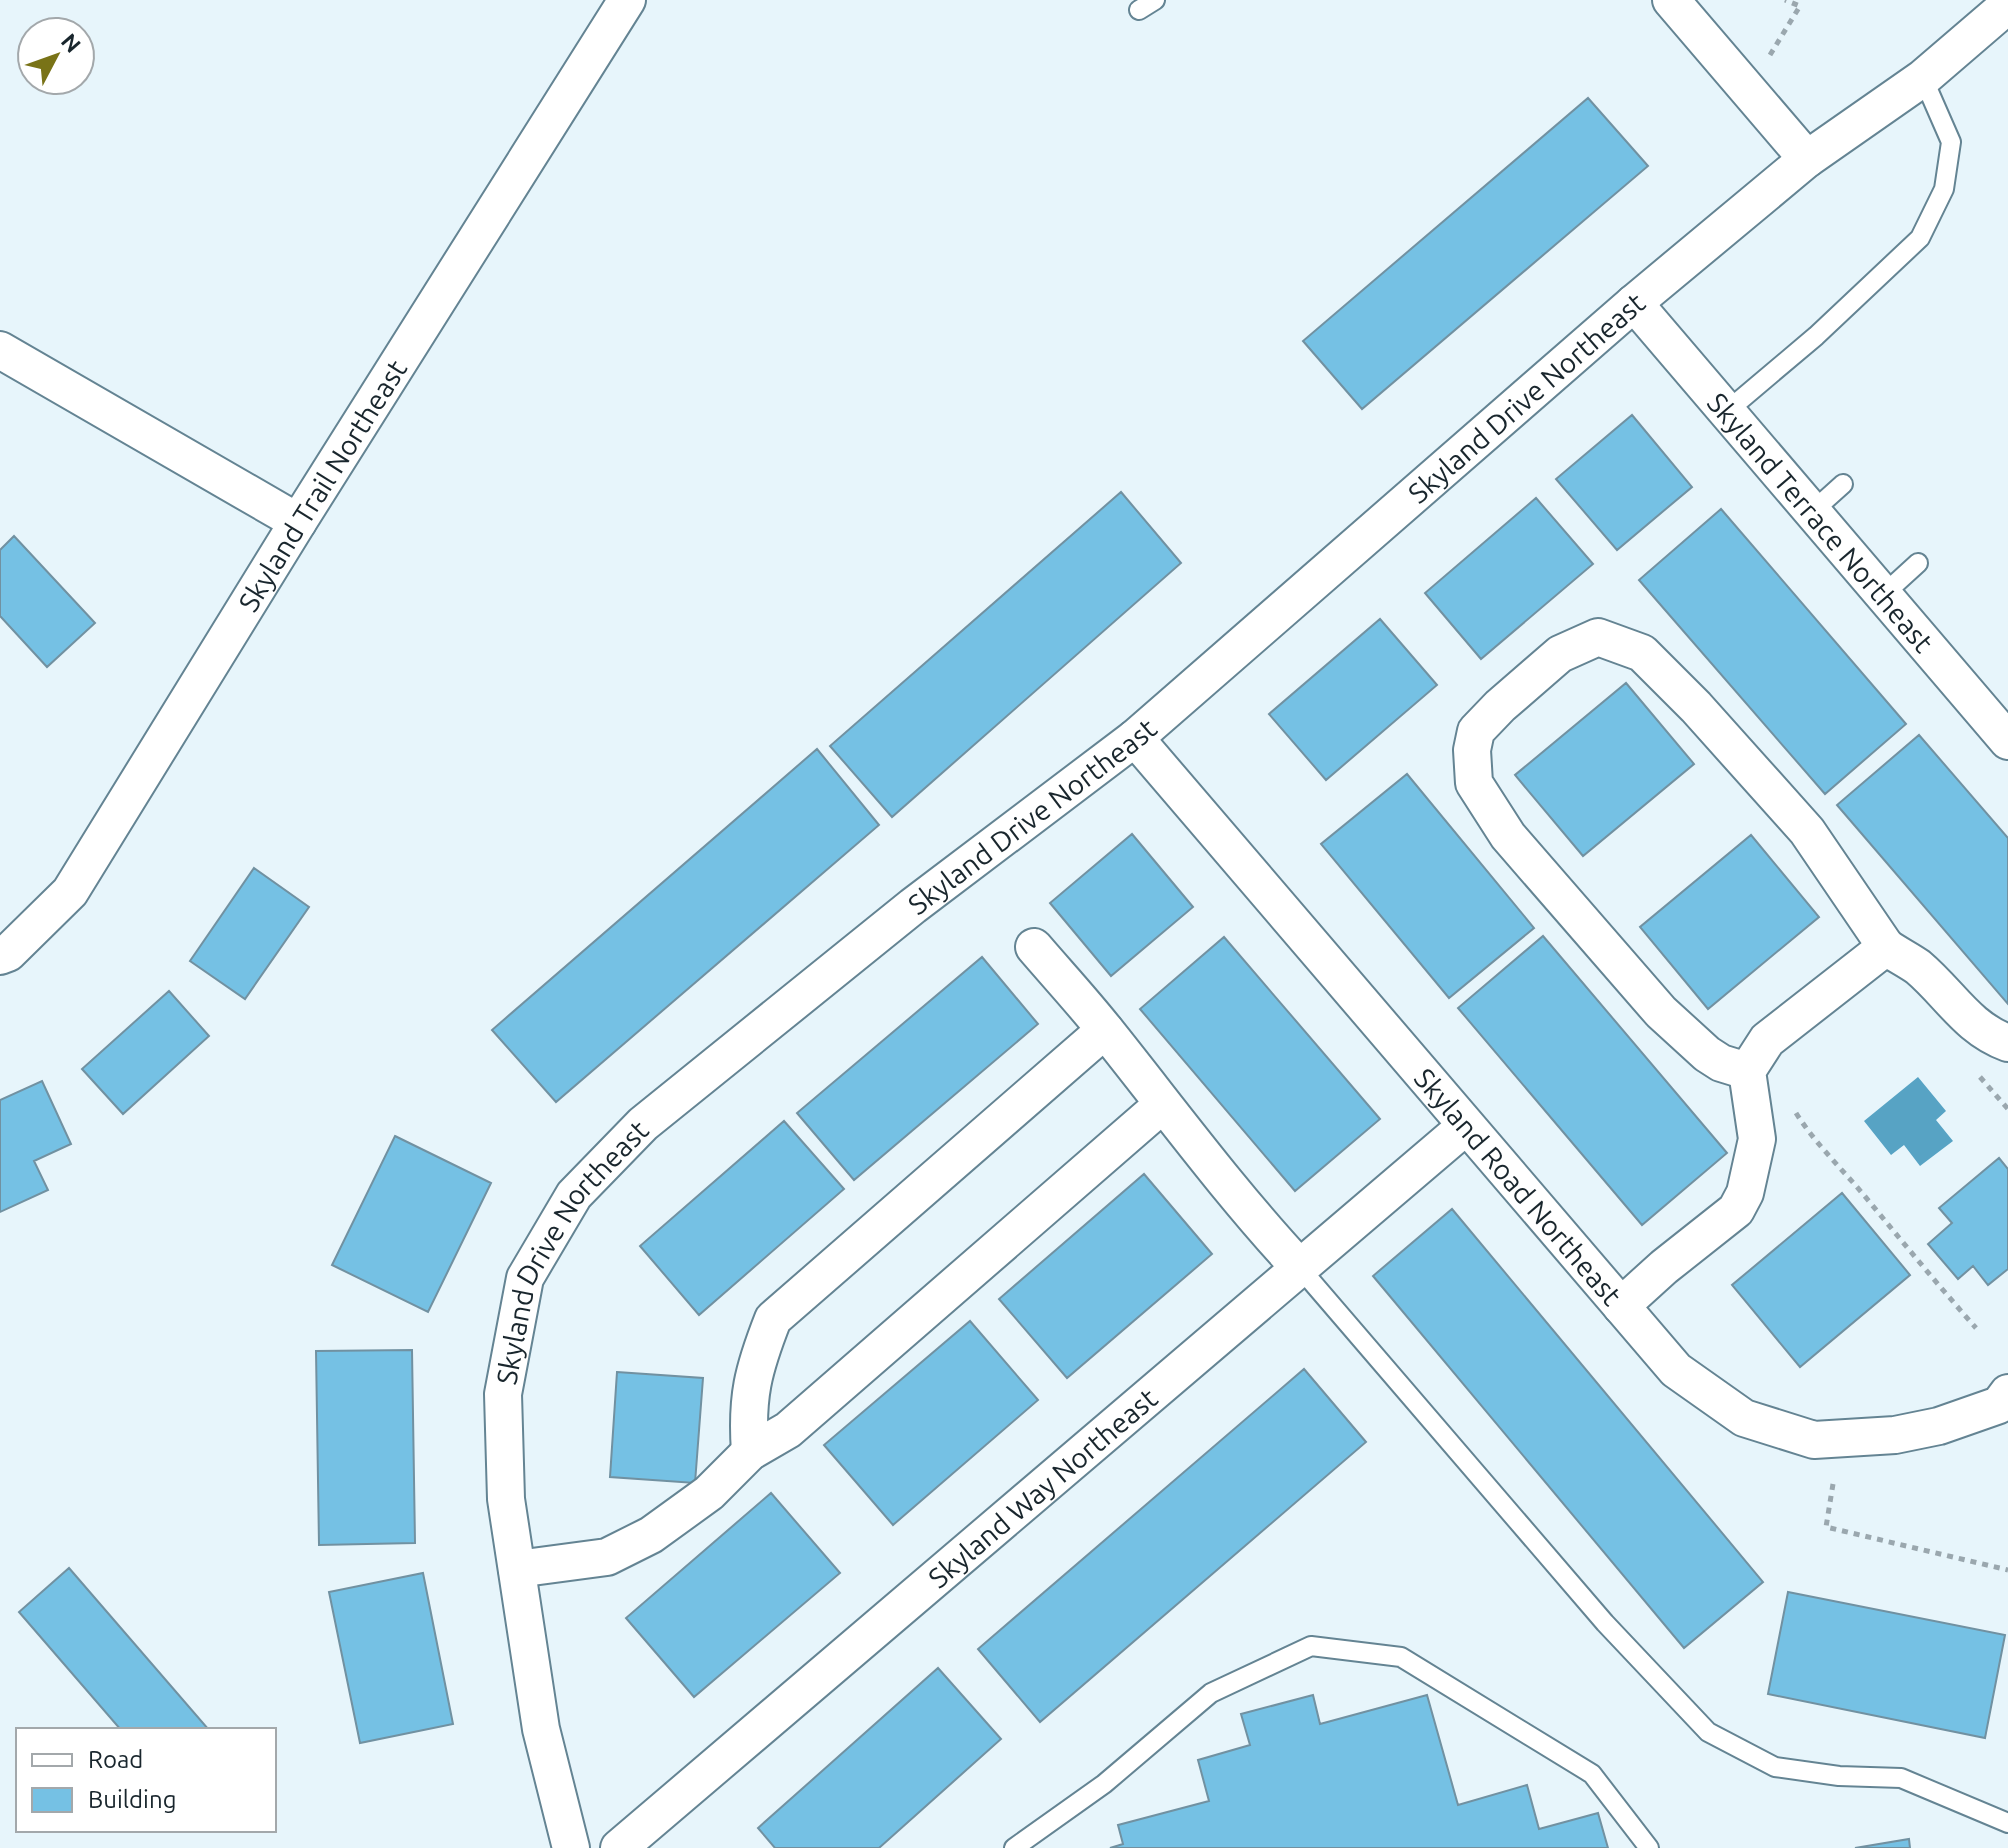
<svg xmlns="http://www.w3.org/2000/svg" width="2008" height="1848" viewBox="0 0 2008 1848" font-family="Ubuntu,sans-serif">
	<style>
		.water { fill: #57a3c4 }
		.building { fill: #75c1e4; stroke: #7191a1; stroke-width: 2 }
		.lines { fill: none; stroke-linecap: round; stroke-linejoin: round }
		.service-casing { stroke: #648493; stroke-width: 22 }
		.minor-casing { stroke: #648493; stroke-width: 40 }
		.path { stroke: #9aa7ae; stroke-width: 5; stroke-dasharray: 6 6; stroke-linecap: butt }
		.service { stroke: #fff; stroke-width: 18 }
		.minor { stroke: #fff; stroke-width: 36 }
		.labels { text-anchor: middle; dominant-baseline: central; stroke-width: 8; stroke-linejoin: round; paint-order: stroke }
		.street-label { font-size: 28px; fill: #19262d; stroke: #fff }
	</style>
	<rect width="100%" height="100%" fill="#e7f5fb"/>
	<path class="water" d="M1918,1077L1946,1111L1936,1120L1953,1141L1920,1166L1904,1145L1891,1155L1864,1121Z"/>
	<path class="building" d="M1588,98L1648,166L1362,409L1303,341Z
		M1632,415L1692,487L1617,550L1556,479Z
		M1121,492L1181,563L892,817L830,746Z
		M1536,498L1593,564L1481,659L1425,593Z
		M1721,509L1906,724L1825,794L1639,580Z
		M14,536L95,623L47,667L0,616V550Z
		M1380,619L1437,685L1326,780L1269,714Z
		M1626,683L1694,764L1583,856L1515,775Z
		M1919,735L2008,838V1004L1837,805Z
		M817,749L879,825L556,1102L492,1030Z
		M1407,774L1534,928L1449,998L1321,844Z
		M1132,834L1193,907L1111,976L1050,903Z
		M1751,835L1819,917L1708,1009L1640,927Z
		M254,868L309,907L245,999L190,961Z
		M1543,936L1727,1153L1642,1225L1458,1008Z
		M1224,937L1380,1119L1295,1191L1140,1009Z
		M982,957L1038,1024L854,1180L797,1113Z
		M169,991L209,1036L123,1114L82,1069Z
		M42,1081L71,1144L34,1161L48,1190L0,1212V1100Z
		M784,1121L844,1189L699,1315L640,1246Z
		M395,1136L491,1183L428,1312L332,1265Z
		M1999,1158L2008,1169V1269L1988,1285L1973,1266L1958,1279L1928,1244L1952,1223L1939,1208Z
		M1144,1174L1212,1254L1067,1378L999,1299Z
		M1842,1193L1910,1275L1800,1367L1732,1285Z
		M1452,1209L1763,1582L1684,1648L1373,1276Z
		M970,1321L1038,1400L893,1525L824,1445Z
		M412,1350L415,1543L319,1545L316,1351Z
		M1304,1369L1366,1442L1040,1722L978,1649Z
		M617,1372L703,1378L695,1483L610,1477Z
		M771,1493L840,1573L694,1697L626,1618Z
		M69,1568L209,1730H121L19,1612Z
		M423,1573L453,1724L360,1743L329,1592Z
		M1788,1592L2005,1635L1985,1738L1768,1694Z
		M938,1668L1001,1739L879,1848H775L758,1828Z
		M1313,1695L1320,1724L1427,1695L1458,1805L1527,1785L1539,1829L1598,1813L1608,1848H1110L1123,1844L1118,1825L1209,1801L1198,1760L1250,1745L1241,1714Z
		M1909,1839L1910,1848H1855Z"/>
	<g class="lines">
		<defs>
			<path id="service" d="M1139,10L1155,0
				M1726,412L1816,336L1920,238L1944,189L1951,142L1923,78
				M1813,511L1843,484
				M1884,594L1918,563
				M1300,1268L1605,1623L1708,1732L1775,1767L1839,1776L1901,1778L2008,1823
				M1014,1848L1104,1784L1211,1693L1311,1646L1401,1657L1592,1774L1649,1848"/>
			<g id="minor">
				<path d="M1671,0L1807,159"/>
				<path id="s1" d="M1634,303L2008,741"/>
				<path d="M0,350L298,522"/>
				<path id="s2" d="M1135,738L1676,1370L1744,1418L1814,1440L1895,1435L1939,1426L1999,1405L2008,1393"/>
				<path d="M1034,947C1058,975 1083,1002 1106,1031C1170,1111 1230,1193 1300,1268"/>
				<path id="s3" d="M0,956L8,953L70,892L298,522L627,0"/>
				<path d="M1747,1071L1721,1063L1707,1054L1661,1012L1508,836L1474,783L1472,750L1476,731L1500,706L1560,654L1598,637L1642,653L1696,707L1807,831L1886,947"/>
				<path d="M1621,1306L1664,1267L1736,1210L1745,1193L1757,1139L1747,1071L1767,1040L1886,947C1896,954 1908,960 1918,967C1950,994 1967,1028 2008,1043"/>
				<path d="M750,1452C746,1397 753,1370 773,1319L1105,1030"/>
				<path d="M517,1569L607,1557L651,1535L709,1493L750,1452L788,1430L1162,1105"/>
				<path id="s4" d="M571,1848L541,1729L506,1499L503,1394L525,1278L574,1195L643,1124L913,906L1135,738L1634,303L1807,159L1923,78L2008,5"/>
				<path id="s5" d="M619,1848L1466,1126"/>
			</g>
		</defs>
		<use href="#service" class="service-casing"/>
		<use href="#minor" class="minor-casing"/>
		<path class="path" d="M1770,55L1800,6L1785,0
			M1980,1077L2008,1109
			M1796,1113C1815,1143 1840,1167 1863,1194C1901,1240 1937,1284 1976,1328
			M1833,1484L1826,1527L2008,1570"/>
		<use href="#service" class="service"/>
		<use href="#minor" class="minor"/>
	</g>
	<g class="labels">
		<g class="street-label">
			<text stroke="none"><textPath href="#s4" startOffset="1918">Skyland Drive Northeast</textPath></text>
			<text stroke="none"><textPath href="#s3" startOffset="574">Skyland Trail Northeast</textPath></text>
			<text stroke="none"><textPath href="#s1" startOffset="288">Skyland Terrace Northeast</textPath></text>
			<text stroke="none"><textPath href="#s4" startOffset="1270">Skyland Drive Northeast</textPath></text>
			<text stroke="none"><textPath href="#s2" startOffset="590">Skyland Road Northeast</textPath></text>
			<text stroke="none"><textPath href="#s4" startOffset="622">Skyland Drive Northeast</textPath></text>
			<text stroke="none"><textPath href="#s5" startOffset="556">Skyland Way Northeast</textPath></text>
		</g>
	</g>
	<rect x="16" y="1728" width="260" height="104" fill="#ffffff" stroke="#a3a8ab" stroke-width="2"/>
	<rect x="32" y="1754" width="40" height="12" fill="#ffffff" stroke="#a3a8ab" stroke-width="2"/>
	<text x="88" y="1768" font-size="24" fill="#19262d">Road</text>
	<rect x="32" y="1788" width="40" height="24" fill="#75c1e4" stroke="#a3a8ab" stroke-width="2"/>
	<text x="88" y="1808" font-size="24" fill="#19262d">Building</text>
	<g transform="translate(56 56) rotate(49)"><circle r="38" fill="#ffffff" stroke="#a3a8ab" stroke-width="2"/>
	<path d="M0-6L14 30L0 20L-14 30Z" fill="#797317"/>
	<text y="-12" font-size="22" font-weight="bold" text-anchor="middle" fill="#19262d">N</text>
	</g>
</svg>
